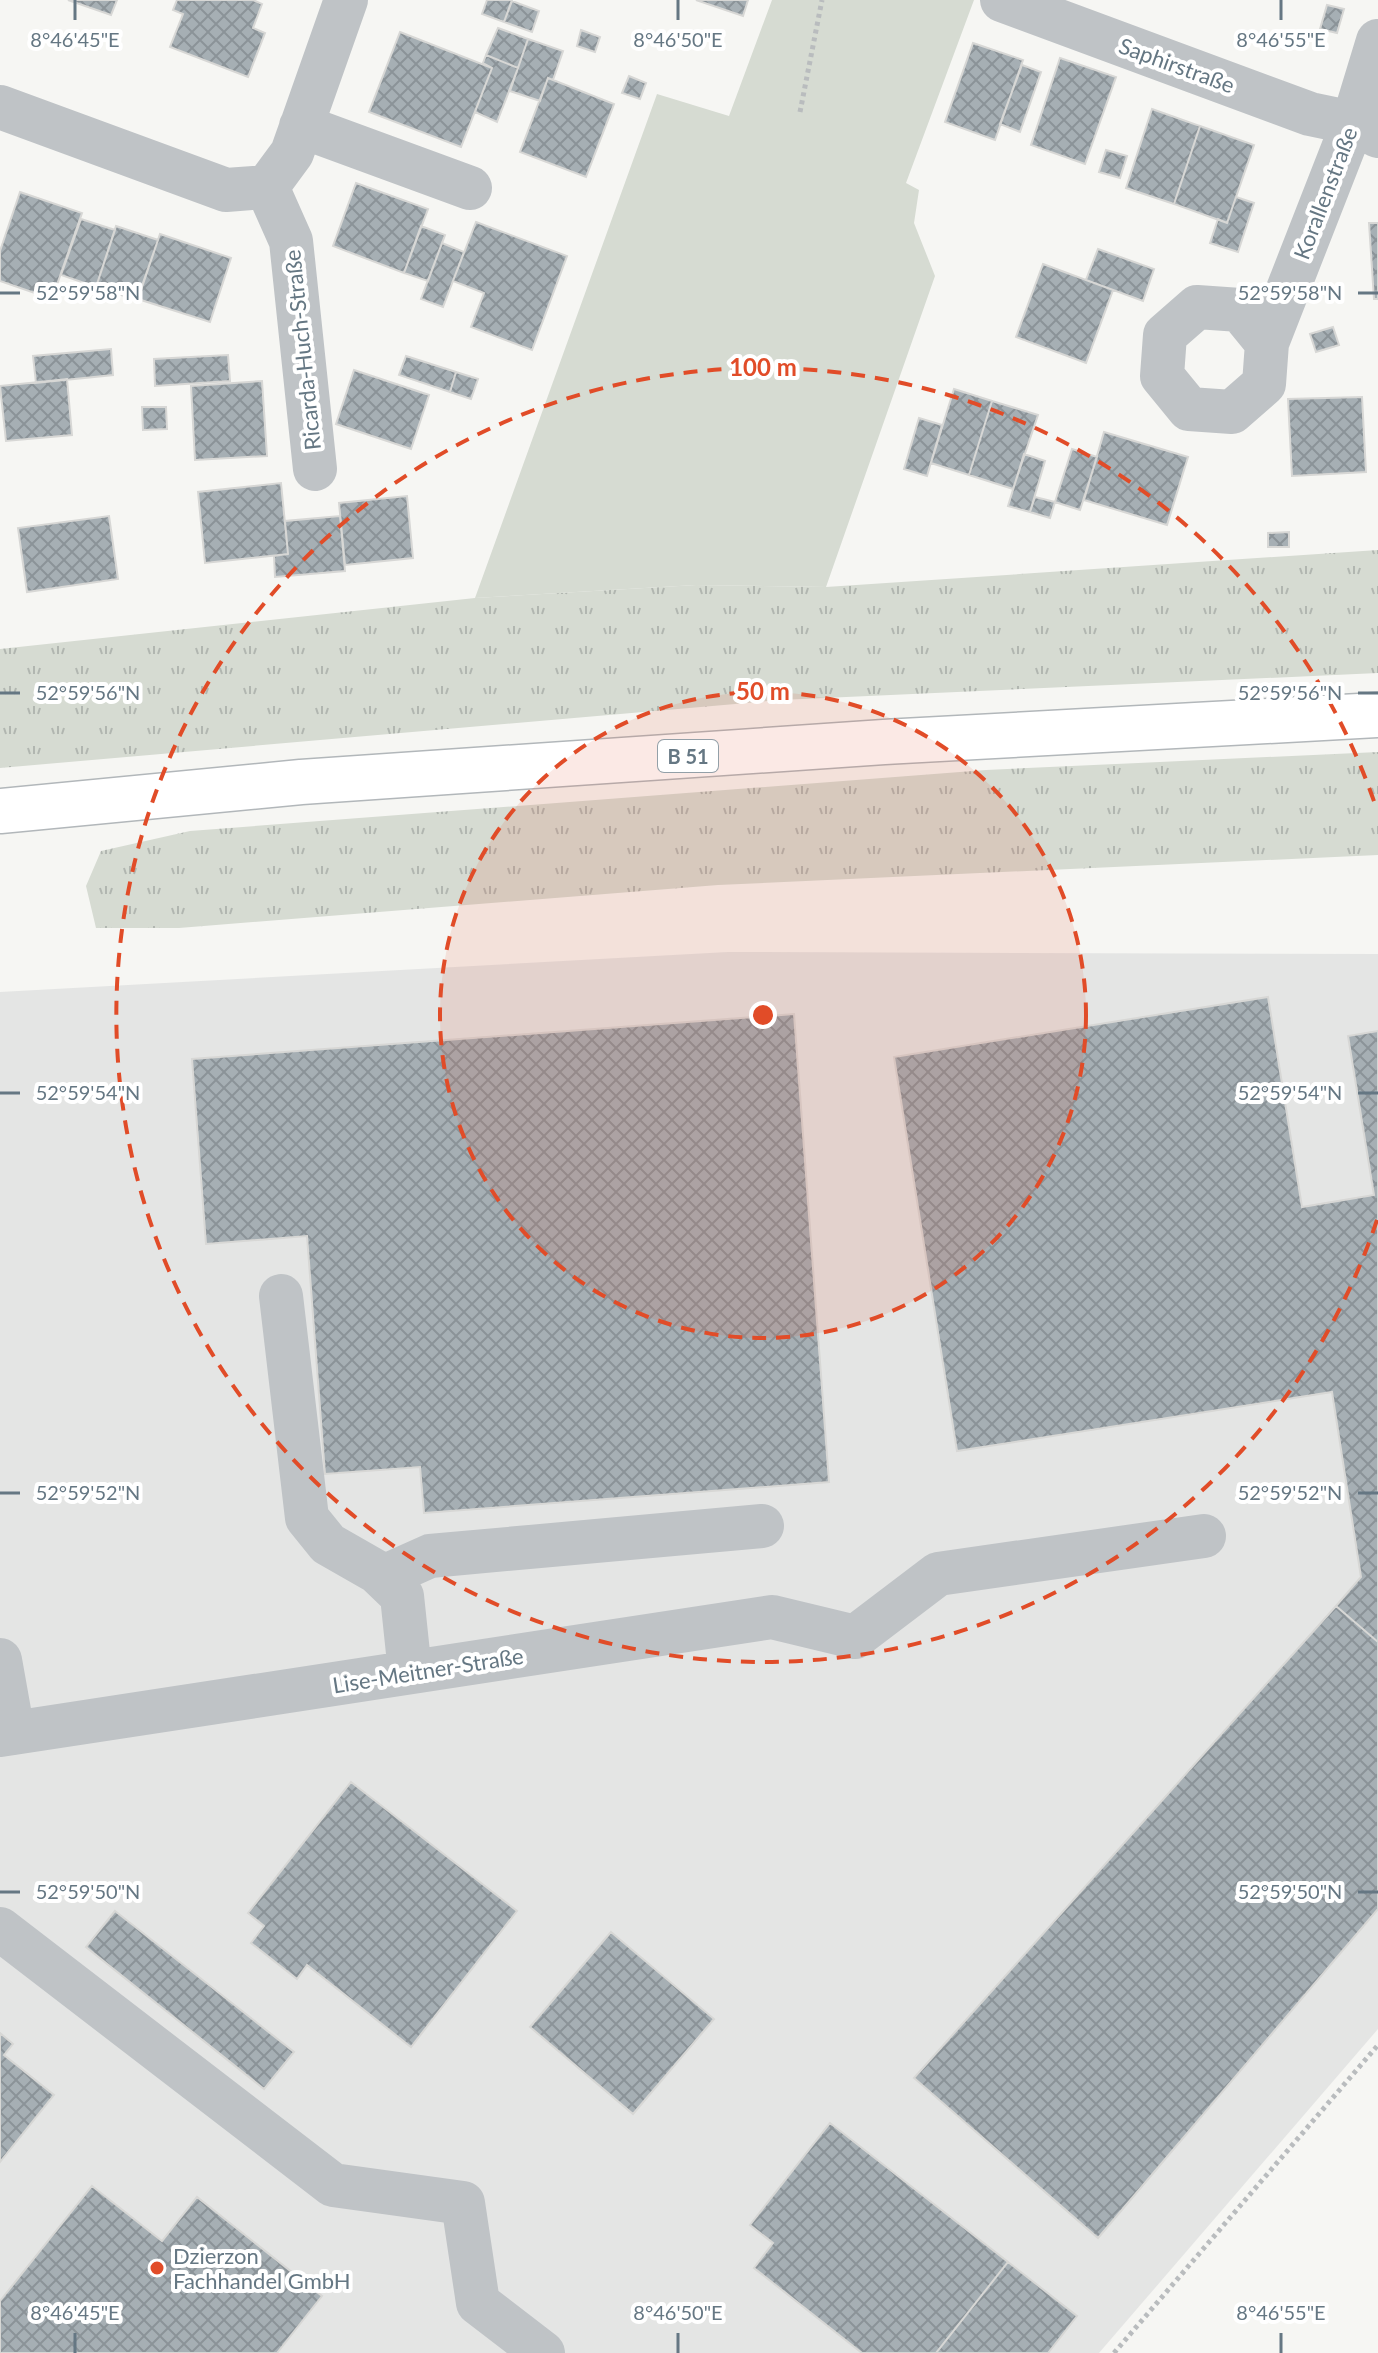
<svg xmlns="http://www.w3.org/2000/svg" width="1378" height="2353" viewBox="0 0 1378 2353" font-family="Lato,sans-serif">
	<style>
		.built { fill: #e4e5e4 }
		.grass { fill: url(#grass-tufts) }
		.park { fill: #d6dbd2 }
		.building { fill: url(#building-cross-hatch); stroke: #d7d7d5; stroke-width: 2 }
		.lines { fill: none; stroke-linecap: round; stroke-linejoin: round }
		.major-casing { stroke: #b2b7ba; stroke-width: 47 }
		.path { stroke: #b9bcbe; stroke-width: 5; stroke-dasharray: 4 4; stroke-linecap: butt }
		.minor { stroke: #bfc3c6; stroke-width: 44 }
		.major { stroke: #fff; stroke-width: 44 }
		.ticks { fill: none; stroke: #657783; stroke-width: 3 }
		.ring { fill: none; stroke: #e14c28; stroke-width: 4; stroke-dasharray: 14 10 }
		.poi-dot { fill: #e14c28; stroke: #fff; stroke-width: 3 }
		.labels { text-anchor: middle; dominant-baseline: central; stroke-width: 8; stroke-linejoin: round; paint-order: stroke }
		.shield { fill: #fff; stroke: #93a0a8; stroke-width: 2 }
		.shield-label { font-size: 20px; font-weight: bold; fill: #657783 }
		.street-label { font-size: 22px; fill: #657783; stroke: #fff }
		.poi-label { font-size: 22px; fill: #657783; stroke: #fff; text-anchor: start }
		.ticks-label { font-size: 20px; text-anchor: middle; fill: #657783; stroke: #fff; stroke-width: 8; stroke-linejoin: round; paint-order: stroke }
		.centre { fill: #e14c28; stroke: #fff; stroke-width: 4 }
		.ring-label { font-size: 24px; text-anchor: middle; font-weight: bold; fill: #e14c28; stroke: #fff; stroke-width: 8; stroke-linejoin: round; paint-order: stroke }
	</style>
	<defs>
		<pattern id="grass-tufts" width="24" height="20" patternUnits="userSpaceOnUse" patternTransform="scale(2)"><rect width="24" height="20" fill="#d6dbd2"/><path d="M3 7l-1-3M5 7V3M7 7l1-3M15 17l-1-3M17 17v-4M19 17l1-3" fill="none" stroke="#b1b6b0"/></pattern>
		<pattern id="building-cross-hatch" width="8" height="8" patternUnits="userSpaceOnUse" patternTransform="scale(2)"><rect width="8" height="8" fill="#a6afb4"/><path d="M0 0l8 8M0 8l8-8" fill="none" stroke="#8b9398"/></pattern>
	</defs>
	<rect width="100%" height="100%" fill="#f6f6f3"/>
	<path class="built" d="M728,952L1378,954V2029L1099,2353H0V992Z"/>
	<path class="grass" d="M1378,550V673L780,700L0,768V649L475,598L696,585L826,587Z
		M1378,752V855L718,885L179,928H96L86,886L101,851L190,831L986,770Z"/>
	<path class="park" d="M772,0H974L906,183L919,190L914,223L935,276L826,587L696,585L475,598L657,94L729,116Z"/>
	<path class="building" d="M68,0H117L111,15Z
		M177,0H253L262,4L253,28L265,33L248,77L170,47L183,14L173,10Z
		M487,0H512L504,22L482,14Z
		M696,0H748L743,16Z
		M512,1L539,11L532,32L504,22Z
		M1327,5L1344,9L1337,33L1320,29Z
		M498,28L528,39L518,68L486,55Z
		M581,30L600,37L595,52L577,46Z
		M400,32L492,68L461,147L369,112Z
		M528,39L563,51L553,80L548,78L540,101L510,91Z
		M973,43L1023,60L995,140L945,122Z
		M486,55L518,68L497,122L475,112L492,68L483,63Z
		M1060,58L1116,77L1085,164L1031,145Z
		M1022,65L1041,72L1020,132L1000,124Z
		M629,76L646,83L640,99L622,93Z
		M548,78L614,104L586,177L520,152Z
		M1152,109L1200,126L1174,204L1126,188Z
		M1200,126L1254,145L1227,223L1174,204Z
		M1106,150L1127,156L1120,178L1099,172Z
		M356,183L428,209L404,273L333,246Z
		M20,192L82,213L52,299L0,281V251Z
		M1236,197L1254,203L1238,252L1210,243L1218,219L1227,223Z
		M81,219L115,230L96,287L61,275Z
		M476,222L567,256L532,350L471,327L484,293L453,281Z
		M1369,223H1378V299H1374Z
		M116,226L158,240L137,300L96,287Z
		M421,226L445,235L428,281L404,273Z
		M160,234L231,258L210,322L138,299Z
		M442,243L464,252L443,307L421,299Z
		M1098,249L1154,269L1143,301L1086,280Z
		M1043,264L1113,290L1086,363L1016,337Z
		M1333,327L1339,345L1316,352L1310,334Z
		M111,349L113,375L36,383L33,356Z
		M228,355L230,381L155,386L154,359Z
		M406,356L456,372L450,392L399,375Z
		M354,370L429,395L411,449L336,424Z
		M456,372L478,379L471,399L450,392Z
		M67,379L72,435L6,441L0,386Z
		M262,381L267,456L195,460L191,386Z
		M954,389L992,401L969,475L931,463Z
		M1362,397L1366,472L1292,476L1288,399Z
		M992,401L1038,415L1013,489L969,475Z
		M142,407H166L167,429L143,430Z
		M919,418L942,425L927,476L904,469Z
		M1104,432L1188,457L1167,525L1084,500Z
		M1072,449L1097,457L1080,510L1055,502Z
		M1024,454L1045,461L1030,512L1008,506Z
		M281,483L288,554L205,563L198,492Z
		M407,496L413,558L345,565L339,503Z
		M1035,497L1055,502L1050,518L1030,512Z
		M109,516L118,579L27,592L18,528Z
		M340,516L345,571L275,577L274,556L288,554L285,521Z
		M1289,532V547H1268V533Z
		M1268,997L1302,1207L1374,1195L1348,1036L1378,1031V1642L1336,1606L1361,1577L1332,1392L957,1451L894,1057Z
		M794,1014L829,1482L424,1513L420,1467L325,1474L307,1236L206,1244L192,1059Z
		M1336,1606L1378,1642V1909L1098,2238L914,2078Z
		M351,1782L517,1911L411,2047L307,1965L297,1979L251,1943L264,1926L248,1913Z
		M115,1911L294,2052L264,2089L86,1947Z
		M611,1932L714,2019L633,2114L530,2027Z
		M0,2033L13,2044L4,2055L54,2095L0,2162Z
		M830,2123L1008,2262L936,2353H862L754,2268L773,2243L750,2225Z
		M92,2186L162,2241L197,2197L322,2296L277,2353H0V2301Z
		M1008,2262L1077,2316L1048,2353H936Z"/>
	<g class="lines">
		<defs>
			<path id="major" d="M0,811L301,782L884,742L1378,715"/>
		</defs>
		<use href="#major" class="major-casing"/>
		<path class="path" d="M800,112L822,0
			M1114,2353L1378,2045"/>
		<path class="minor" d="M1002,0L1310,114L1353,123L1378,136
			M0,107L226,190L267,187L292,153L346,0
			M301,126L470,188
			M267,187L291,241L315,469
			M1267,343L1240,310L1197,307L1165,335L1162,376L1189,409L1232,412L1264,384L1267,343L1353,123L1378,41
			M281,1296L307,1518L328,1544L377,1572L402,1596L410,1672
			M383,1577L430,1556L762,1526
			M0,1660L13,1733
			M0,1735L772,1617L855,1637L938,1574L1204,1536
			M0,1929L333,2185L463,2203L478,2303L543,2353"/>
		<use href="#major" class="major"/>
	</g>
	<path class="ticks" d="M75,0V20M678,0V20M1281,0V20M0,293H20M1358,293H1378M0,693H20M1358,693H1378M0,1093H20M1358,1093H1378M0,1493H20M1358,1493H1378M0,1892H20M1358,1892H1378M75,2333V2353M678,2333V2353M1281,2333V2353"/>
	<circle cx="763" cy="1015" r="323" fill="#e14c28" fill-opacity=".12"/>
	<g class="ring">
		<circle cx="763" cy="1015" r="323"/>
		<path d="M1377 1220A647 647 0 1 1 1377 810"/>
	</g>
	<circle class="poi-dot" cx="157" cy="2268" r="8"/>
	<g class="labels">
		<rect class="shield" x="658" y="740" width="60" height="32" rx="6"/>
		<g class="shield-label">
			<text x="688" y="756">B 51</text>
		</g>
		<g class="street-label">
			<text transform="translate(1177 65) rotate(20)">Saphirstraße</text>
			<text transform="translate(1325 193) rotate(-69)">Korallenstraße</text>
			<text transform="translate(302 350) rotate(-96)">Ricarda-Huch-Straße</text>
			<text transform="translate(428 1670) rotate(-9)">Lise-Meitner-Straße</text>
		</g>
		<g class="poi-label">
			<text x="173" y="2255">Dzierzon<tspan x="173" dy="25">Fachhandel GmbH</tspan></text>
		</g>
	</g>
	<g class="ticks-label">
		<text x="75" y="47">8°46'45"E</text>
		<text x="678" y="47">8°46'50"E</text>
		<text x="1281" y="47">8°46'55"E</text>
		<text x="88" y="300">52°59'58"N</text>
		<text x="1290" y="300">52°59'58"N</text>
		<text x="88" y="700">52°59'56"N</text>
		<text x="1290" y="700">52°59'56"N</text>
		<text x="88" y="1100">52°59'54"N</text>
		<text x="1290" y="1100">52°59'54"N</text>
		<text x="88" y="1500">52°59'52"N</text>
		<text x="1290" y="1500">52°59'52"N</text>
		<text x="88" y="1899">52°59'50"N</text>
		<text x="1290" y="1899">52°59'50"N</text>
		<text x="75" y="2320">8°46'45"E</text>
		<text x="678" y="2320">8°46'50"E</text>
		<text x="1281" y="2320">8°46'55"E</text>
	</g>
	<circle cx="763" cy="1015" r="12" class="centre"/>
	<g class="ring-label">
		<text x="763" y="376">100 m</text>
		<text x="763" y="700">50 m</text>
	</g>
</svg>
